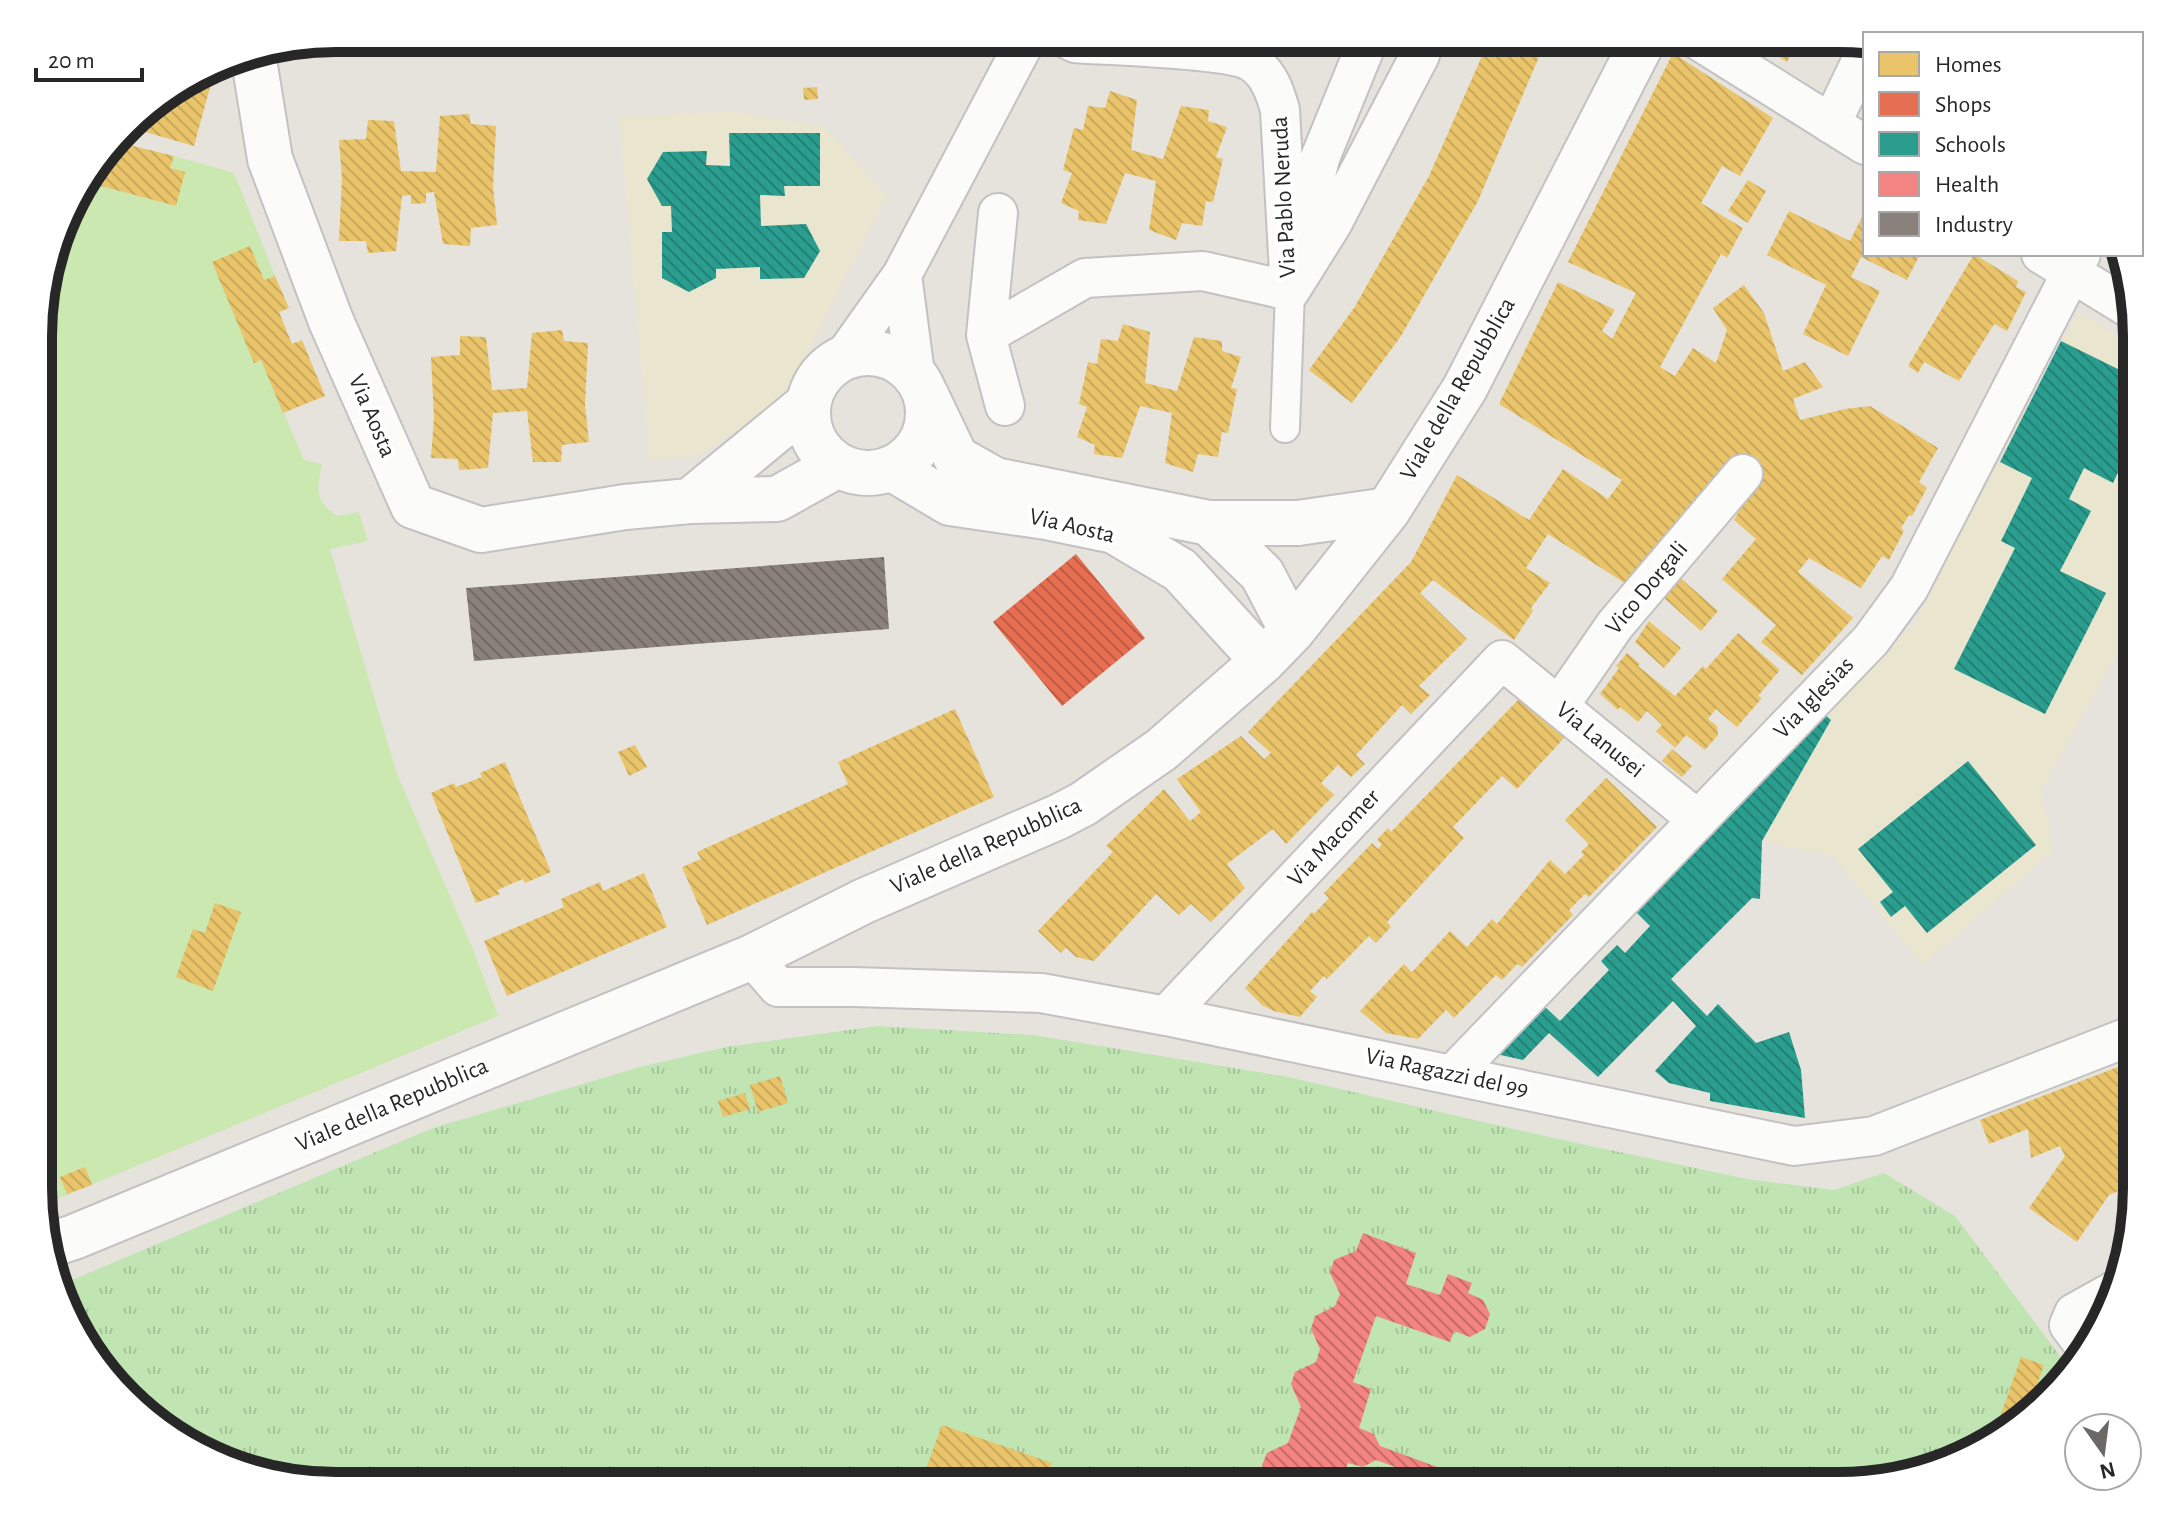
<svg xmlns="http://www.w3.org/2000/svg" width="2175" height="1524" viewBox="0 0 2175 1524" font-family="'Alegreya Sans',sans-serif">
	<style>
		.education { fill: #eae5cf }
		.grass { fill: url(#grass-tufts) }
		.pitch { fill: #cae8af }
		.homes { fill: url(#homes-back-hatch) }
		.shops { fill: url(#shops-back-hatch) }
		.schools { fill: url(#schools-back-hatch) }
		.health { fill: url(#health-back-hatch) }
		.industry { fill: url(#industry-back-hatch) }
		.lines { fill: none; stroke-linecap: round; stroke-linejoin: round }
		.pedestrian-casing { stroke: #c3c1c2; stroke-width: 32 }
		.minor-casing { stroke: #c3c1c2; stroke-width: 42 }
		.tertiary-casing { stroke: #c3c1c2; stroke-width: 48 }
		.pedestrian { stroke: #fbfbfa; stroke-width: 28 }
		.minor { stroke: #fbfbfa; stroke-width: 38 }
		.tertiary { stroke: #fbfbfa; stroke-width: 44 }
		.labels { text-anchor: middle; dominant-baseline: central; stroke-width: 8; stroke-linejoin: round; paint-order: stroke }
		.street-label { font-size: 24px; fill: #272727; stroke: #fff }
		.rim { fill: none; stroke: #272727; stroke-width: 10 }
	</style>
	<defs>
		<pattern id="grass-tufts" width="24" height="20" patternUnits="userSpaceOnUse" patternTransform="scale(2)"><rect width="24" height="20" fill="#c0e4b2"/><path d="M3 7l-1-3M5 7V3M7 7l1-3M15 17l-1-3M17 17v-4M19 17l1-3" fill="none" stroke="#a5c499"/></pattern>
		<pattern id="homes-back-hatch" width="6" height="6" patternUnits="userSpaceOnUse" patternTransform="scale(2)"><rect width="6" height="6" fill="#e9c46a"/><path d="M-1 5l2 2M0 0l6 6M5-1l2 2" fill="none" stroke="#c8a85c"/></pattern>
		<pattern id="shops-back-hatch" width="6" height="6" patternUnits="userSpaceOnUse" patternTransform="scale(2)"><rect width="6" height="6" fill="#e76f51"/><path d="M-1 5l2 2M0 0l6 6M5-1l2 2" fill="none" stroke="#bb5b43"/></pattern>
		<pattern id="schools-back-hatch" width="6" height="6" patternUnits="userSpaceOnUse" patternTransform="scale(2)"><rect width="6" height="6" fill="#2a9d8f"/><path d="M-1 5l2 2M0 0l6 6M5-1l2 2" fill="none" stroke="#248075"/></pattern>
		<pattern id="health-back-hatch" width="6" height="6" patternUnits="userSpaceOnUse" patternTransform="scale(2)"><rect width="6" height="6" fill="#f28482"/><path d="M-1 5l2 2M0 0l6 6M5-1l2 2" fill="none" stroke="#c46c6a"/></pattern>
		<pattern id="industry-back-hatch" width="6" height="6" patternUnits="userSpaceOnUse" patternTransform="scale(2)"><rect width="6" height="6" fill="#8a817c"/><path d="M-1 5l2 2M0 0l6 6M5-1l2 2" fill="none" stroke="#716a66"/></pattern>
	</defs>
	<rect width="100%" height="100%" fill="#e6e3dc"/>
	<path class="education" d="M734,112L825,127L887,196L813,342L777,407L700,454L650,461L619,116Z
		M2079,312L2136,347V620L2041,791L2054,850L1922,965L1833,856L1762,841L1831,721L1824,714L1913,626L2061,341Z"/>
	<path class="grass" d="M878,1026L1033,1035L1288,1077L1558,1139L1747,1179L1834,1190L1884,1173L1955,1216L2072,1372L1971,1455L1839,1486L317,1485L240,1470L155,1425L78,1337L60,1285L433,1128L640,1067L726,1047Z"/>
	<path class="pitch" d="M174,156L234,173L275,276L264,280L261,360L304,460L322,464C317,488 314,501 337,516L359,512L368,541L330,549L397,774L472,947L498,1016L40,1206V298L69,204L86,182L175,206L184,173L170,168Z"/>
	<path class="homes" d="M760,38H803V43L760,46Z
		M1490,38H1547L1478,201L1401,336L1352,403L1309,370L1354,308L1429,176Z
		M1750,39H1799L1787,62Z
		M1673,53L1773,118L1740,176L1722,166L1701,203L1743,228L1727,258L1721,254L1660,367L1675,376L1693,348L1716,363L1727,330L1713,308L1744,285L1764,313L1783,371L1805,362L1823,387L1793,399L1800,420L1845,409L1870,406L1938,448L1919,482L1927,488L1912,516L1909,515L1901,528L1904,531L1889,560L1882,556L1861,588L1809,558L1798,572L1853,618L1802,675L1761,642L1776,625L1722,579L1756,539L1734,520L1757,479L1677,537L1669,531L1631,587L1548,534L1526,568L1550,583L1531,608L1533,611L1514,640L1433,580L1420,593L1467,639L1419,686L1430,695L1411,714L1402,705L1356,755L1365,764L1351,777L1338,765L1321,783L1334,795L1286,844L1273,829L1227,864L1245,888L1211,922L1191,904L1179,915L1156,894L1094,961L1076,957L1066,948L1061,953L1038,931L1113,852L1106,846L1164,789L1190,821L1201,812L1177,779L1241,736L1264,759L1271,753L1248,732L1411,562L1457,475L1529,520L1563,469L1608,499L1622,480L1499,404L1558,282L1615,310L1602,331L1612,339L1636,293L1568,262Z
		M211,68L215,69L194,146L128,127L139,112Z
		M817,87L818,99L804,100L803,88Z
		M1110,91L1137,100L1131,150L1163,159L1181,106L1209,110L1208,121L1227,127L1216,157L1223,159L1213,202L1206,201L1202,226L1182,223L1176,240L1149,230L1156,181L1125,173L1106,224L1078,220L1079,211L1061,203L1072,173L1063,170L1074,128L1083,130L1088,106L1105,108Z
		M469,114L471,124L496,126L493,186L497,225L471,228L470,246L443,244L434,192L426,193V203L411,204V195L402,196L396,251L368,253L366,241H339L342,179L339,140L366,139L368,120L394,121L401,171L436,172L440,116Z
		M117,142L174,156L170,168L185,172L176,206L86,182Z
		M1748,180L1766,191L1748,223L1728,211Z
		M1789,211L1850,241L1865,211V254H1920L1907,280L1861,257L1851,277L1880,291L1848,356L1803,334L1826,285L1767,255Z
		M250,246L264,280L275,276L289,308L279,312L292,344L302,340L325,396L283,413L261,360L254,363L212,262Z
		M1974,254L2018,281L2016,287L2026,292L2007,331L1994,324L1959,381L1924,362L1918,373L1908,366Z
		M1123,324L1150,332L1145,383L1177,391L1194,337L1222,341V351L1241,357L1231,388L1237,389L1228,433L1222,432L1218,457L1198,454L1193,472L1165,463L1172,413L1140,406L1122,458L1094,454L1095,445L1077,437L1087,407L1079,404L1088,362L1097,364L1101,339L1118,341Z
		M562,330L564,341L588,343L585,405L589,442L562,445L561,462H533L527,411L493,413L488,468L459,470L458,459L431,458L434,417L431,357L460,355V336L486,337L492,390L527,388L532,333Z
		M1677,575L1718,611L1701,631L1663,597Z
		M1649,621L1681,648L1664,668L1635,642Z
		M1738,633L1780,670L1758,696L1762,698L1737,727L1716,709L1708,719L1717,726L1718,735L1705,750L1686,735L1675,748L1656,731L1662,725L1647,711L1638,722L1620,707L1618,710L1600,694L1619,668L1616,666L1627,653L1640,664L1638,666L1675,696L1703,666L1706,669Z
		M1519,699L1566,736L1517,789L1502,776L1453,827L1464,838L1387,922L1391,927L1376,943L1369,936L1327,979L1324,976L1310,991L1317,997L1300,1017L1274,1011L1262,1005L1245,988L1312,912L1314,914L1329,898L1324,893L1372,843L1378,849L1382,844L1377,840L1388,828L1391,832Z
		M955,709L994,797L707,925L682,867L701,859L697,852L848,784L838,762Z
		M635,745L647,767L629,776L618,752Z
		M1672,749L1692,766L1682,777L1662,761Z
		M505,762L551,872L525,883L523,879L497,890L500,894L476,903L431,793L454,783L456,787L482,777L480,773Z
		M1606,778L1657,827L1589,897L1585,894L1569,910L1573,915L1522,967L1517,964L1502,980L1496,975L1454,1018L1446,1010L1418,1039L1386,1033L1360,1011L1404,964L1412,972L1450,931L1467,947L1492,919L1497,924L1550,860L1565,874L1584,855L1581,852L1589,844L1565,820Z
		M644,873L667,927L507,996L484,941L564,907L561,899L600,882L603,891Z
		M215,903L241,912L213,991L176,977L193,929L205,933Z
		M2136,1060V1085L2128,1088L2136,1108V1115L2120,1123L2124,1132L2136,1135V1194L2121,1190L2109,1195L2077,1242L2029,1208L2065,1156L2060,1146L2031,1158L2028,1129L1989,1144L1980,1120Z
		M780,1076L788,1103L758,1112L750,1085Z
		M745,1093L750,1109L723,1117L718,1101Z
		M85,1167L92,1185L67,1194L60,1177Z
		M2021,1357L2044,1365L2029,1408L1993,1437Z
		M942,1425L1052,1463L1044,1486H924L926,1481L922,1480Z"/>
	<path class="shops" d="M1076,554L1145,638L1062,706L993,622Z"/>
	<path class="schools" d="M729,133H820V186H784L785,196L760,195L761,226L806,224L820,251L804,278L760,279V267L716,269V278L689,292L662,278V232H672L671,206H662L647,179L663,152L707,151L706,165L730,166Z
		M2061,341L2126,373L2131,364L2136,366V435L2113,483L2084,468L2069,499L2091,511L2060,571L2106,593L2045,714L1954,669L2015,548L2001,541L2032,478L2000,462Z
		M1824,714L1831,720L1762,841L1760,899L1752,898L1671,979L1707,1016L1718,1004L1756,1043L1789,1032L1801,1070L1805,1118L1710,1101V1093L1669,1083L1655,1071L1696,1026L1673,1001L1598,1077L1549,1033L1523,1060L1496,1054L1544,1006L1560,1021L1609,970L1601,961L1617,945L1625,953L1650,926L1635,911Z
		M1968,761L2036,845L1927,933L1905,906L1891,917L1880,902L1893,892L1858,849Z"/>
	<path class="health" d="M1363,1233L1416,1253L1406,1284L1440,1295L1448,1274L1472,1283L1468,1293L1483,1300L1490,1314L1485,1329L1470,1337L1454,1331L1450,1342L1376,1316L1353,1382L1371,1389L1359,1428L1374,1434L1380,1446L1489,1486H1448L1376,1460L1363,1467L1348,1463L1339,1486H1272L1262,1465L1267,1453L1288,1443L1301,1407L1291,1384L1295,1372L1316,1362L1320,1349L1311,1329L1315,1316L1335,1306L1340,1294L1330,1273L1334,1260L1356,1251Z"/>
	<path class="industry" d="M884,557L889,629L474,661L466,588Z"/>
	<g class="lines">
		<defs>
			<path id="pedestrian" d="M1285,428L1290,291"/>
			<path id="minor" d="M1065,38L1075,43C1108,46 1231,48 1253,63C1269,74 1275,92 1280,110L1290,291
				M1696,39L1865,145
				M1831,124L1865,53
				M998,213L986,335L1005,406
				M1300,245L1320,158L1369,38
				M2041,254L2134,311
				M902,275L915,374
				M1290,291L1332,224L1420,55L1425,38
				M986,335L1085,278L1203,271L1290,291
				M843,358L902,275L1027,38
				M1559,706L1615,625L1743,474
				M752,957L778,987H854L1041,993L1166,1016L1794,1146L1874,1136L2136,1034
				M1166,1016L1502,660L1698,820
				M1453,1074L1871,640L1909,588L2081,254
				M2087,1349L2069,1325L2074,1313L2119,1288"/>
			<path id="tertiary" d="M253,54L270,159L331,321L413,506L481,530L625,507L690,501L777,499L838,465
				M808 413a60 60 0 1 1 120 0a60 60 0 1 1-120 0Z
				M926,395L956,458L995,480L1209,523H1298L1388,510
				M891,468L950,503L1046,517L1114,531L1180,570L1263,661
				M690,501L808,404
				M1209,523L1262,574L1292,631
				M47,1246L74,1237L752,957L864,901L1058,817L1083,804L1161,750L1263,661L1292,631L1388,510L1465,388L1644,39"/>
		</defs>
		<use href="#pedestrian" class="pedestrian-casing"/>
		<use href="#minor" class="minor-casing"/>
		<use href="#tertiary" class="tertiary-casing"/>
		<use href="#pedestrian" class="pedestrian"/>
		<use href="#minor" class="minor"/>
		<use href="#tertiary" class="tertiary"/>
	</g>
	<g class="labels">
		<g class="street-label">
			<text transform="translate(1284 197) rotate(-93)">Via Pablo Neruda</text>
			<text transform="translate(1458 389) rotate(-60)">Viale della Repubblica</text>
			<text transform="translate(372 416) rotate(67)">Via Aosta</text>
			<text transform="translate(1072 526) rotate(13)">Via Aosta</text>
			<text transform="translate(1647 588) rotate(-50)">Vico Dorgali</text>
			<text transform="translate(1814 698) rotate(-46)">Via Iglesias</text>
			<text transform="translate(1600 740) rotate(39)">Via Lanusei</text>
			<text transform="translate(1334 838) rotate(-47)">Via Macomer</text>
			<text transform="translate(986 846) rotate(-24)">Viale della Repubblica</text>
			<text transform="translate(1447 1073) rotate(12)">Via Ragazzi del 99</text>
			<text transform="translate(392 1105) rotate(-23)">Viale della Repubblica</text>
		</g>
	</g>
	<path d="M0 0H2175V1524H0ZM336 52H1839A284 284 0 0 1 2123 336V1188A284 284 0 0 1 1839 1472H336A284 284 0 0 1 52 1188V336A284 284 0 0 1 336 52Z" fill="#fff" fill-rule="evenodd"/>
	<path class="rim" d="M336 52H1839A284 284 0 0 1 2123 336V1188A284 284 0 0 1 1839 1472H336A284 284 0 0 1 52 1188V336A284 284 0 0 1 336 52Z"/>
	<rect x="1863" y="32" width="280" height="224" fill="#ffffff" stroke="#a9a9a9" stroke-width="2"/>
	<rect x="1879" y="52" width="40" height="24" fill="#e9c46a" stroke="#a9a9a9" stroke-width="2"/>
	<text x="1935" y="72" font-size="24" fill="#272727">Homes</text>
	<rect x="1879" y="92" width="40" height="24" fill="#e76f51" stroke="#a9a9a9" stroke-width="2"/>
	<text x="1935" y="112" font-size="24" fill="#272727">Shops</text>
	<rect x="1879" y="132" width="40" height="24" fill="#2a9d8f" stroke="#a9a9a9" stroke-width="2"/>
	<text x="1935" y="152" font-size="24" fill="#272727">Schools</text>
	<rect x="1879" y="172" width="40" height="24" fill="#f28482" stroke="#a9a9a9" stroke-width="2"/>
	<text x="1935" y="192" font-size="24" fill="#272727">Health</text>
	<rect x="1879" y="212" width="40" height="24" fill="#8a817c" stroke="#a9a9a9" stroke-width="2"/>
	<text x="1935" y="232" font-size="24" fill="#272727">Industry</text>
	<g transform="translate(2103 1452) rotate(166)"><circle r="38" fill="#ffffff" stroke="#a9a9a9" stroke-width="2"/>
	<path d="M0-6L14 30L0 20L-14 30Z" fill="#6a6966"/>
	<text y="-12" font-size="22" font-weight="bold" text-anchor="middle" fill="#272727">N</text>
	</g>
	<path d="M36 68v12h106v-12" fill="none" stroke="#272727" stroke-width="4"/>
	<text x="48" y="68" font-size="24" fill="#272727" stroke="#ffffff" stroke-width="6" paint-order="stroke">20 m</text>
</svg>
